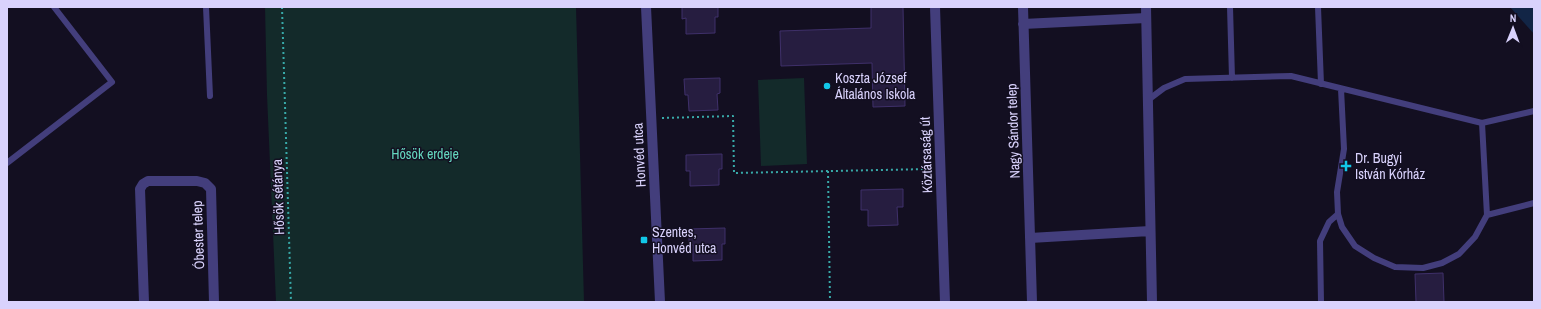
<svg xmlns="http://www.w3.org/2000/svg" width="1541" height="309" viewBox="0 0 1541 309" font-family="'Archivo Narrow',sans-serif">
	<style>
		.green { fill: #132a2a }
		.water { fill: #122546 }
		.building { fill: #261d40; stroke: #3f306a }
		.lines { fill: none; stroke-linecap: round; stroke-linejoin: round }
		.path { stroke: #38aaa9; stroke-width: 2; stroke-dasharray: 2 3; stroke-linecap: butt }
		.service { stroke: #433e7c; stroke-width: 6 }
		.minor { stroke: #433e7c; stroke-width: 10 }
		.poi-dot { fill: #12c7e8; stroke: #130f21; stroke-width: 1.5 }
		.labels { text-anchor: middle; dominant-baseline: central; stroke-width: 3; stroke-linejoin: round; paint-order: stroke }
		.poi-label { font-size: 14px; fill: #d9d2fc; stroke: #130f21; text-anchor: start }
		.street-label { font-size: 14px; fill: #d9d2fc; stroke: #130f21 }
		.park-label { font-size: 14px; fill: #64d6bf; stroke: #130f21 }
	</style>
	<rect width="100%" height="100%" fill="#130f21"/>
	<path class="green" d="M265,7H576L584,302H276L267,95Z
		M804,78L807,164L761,166L758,80Z"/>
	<path class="water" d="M1510,7H1534V34Z"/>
	<path class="building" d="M682,7H718V17H715V33L686,34V18L682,19Z
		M871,7H903L905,106L873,107L872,63L781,66L780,31L871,28Z
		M720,78V93L717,94L718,110L689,111L688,95H685L684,79Z
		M722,154V169H719V185L690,186V171H686V155Z
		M903,189V207H897L898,225L868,226V210H861V190Z
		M725,228V244H722V260L693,261V245H689V229Z
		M1443,273L1444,302H1416L1415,274Z"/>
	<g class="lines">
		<path class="path" d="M282,7L291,302
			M662,118L733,116L734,173L930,169
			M828,171L830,302"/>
		<path class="service" d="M206,7L210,96
			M1230,7L1232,78
			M1318,7L1321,84
			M1341,89L1344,149L1337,192L1338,214L1342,227L1355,246L1374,258L1395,267L1423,268L1442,263L1459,254L1475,237L1487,215L1482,123
			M1148,100L1164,88L1185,79L1291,76L1482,123L1534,111
			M7,163L112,82L54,7
			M1487,215L1534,203
			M1321,302L1320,241L1329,222L1338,214"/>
		<path class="minor" d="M646,7L660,302
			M935,7L945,302
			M1023,7L1032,302
			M1146,7L1152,302
			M1023,24L1146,18
			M1030,238L1150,231
			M144,302L140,189L143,184L148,181H197L205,183L211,189L214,302"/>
	</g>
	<g class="poi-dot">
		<circle cx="827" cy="86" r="4"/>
		<path d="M1344 160h4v4h4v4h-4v4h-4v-4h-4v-4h4z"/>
		<rect x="640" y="236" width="8" height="8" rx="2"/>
	</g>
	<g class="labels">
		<g class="poi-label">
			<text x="835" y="78">Koszta József<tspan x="835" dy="16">Általános Iskola</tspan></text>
			<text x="1355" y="158">Dr. Bugyi<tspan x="1355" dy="16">István Kórház</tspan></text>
			<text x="652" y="232">Szentes,<tspan x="652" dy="16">Honvéd utca</tspan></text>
		</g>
		<g class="street-label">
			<text transform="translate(1013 131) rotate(-92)">Nagy Sándor telep</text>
			<text transform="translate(639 155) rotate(-93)">Honvéd utca</text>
			<text transform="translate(926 155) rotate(-92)">Köztársaság út</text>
			<text transform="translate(278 197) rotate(-92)">Hősök sétánya</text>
			<text transform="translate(198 235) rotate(-92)">Óbester telep</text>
		</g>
		<g class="park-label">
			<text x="425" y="154">Hősök erdeje</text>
		</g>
	</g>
	<rect width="1541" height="309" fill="none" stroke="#d9d2fc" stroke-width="16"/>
	<g transform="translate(1513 28) rotate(1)" stroke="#130f21" stroke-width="3" paint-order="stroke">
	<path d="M0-3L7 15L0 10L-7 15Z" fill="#d9d2fc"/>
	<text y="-6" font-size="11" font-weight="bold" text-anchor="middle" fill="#d9d2fc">N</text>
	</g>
</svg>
